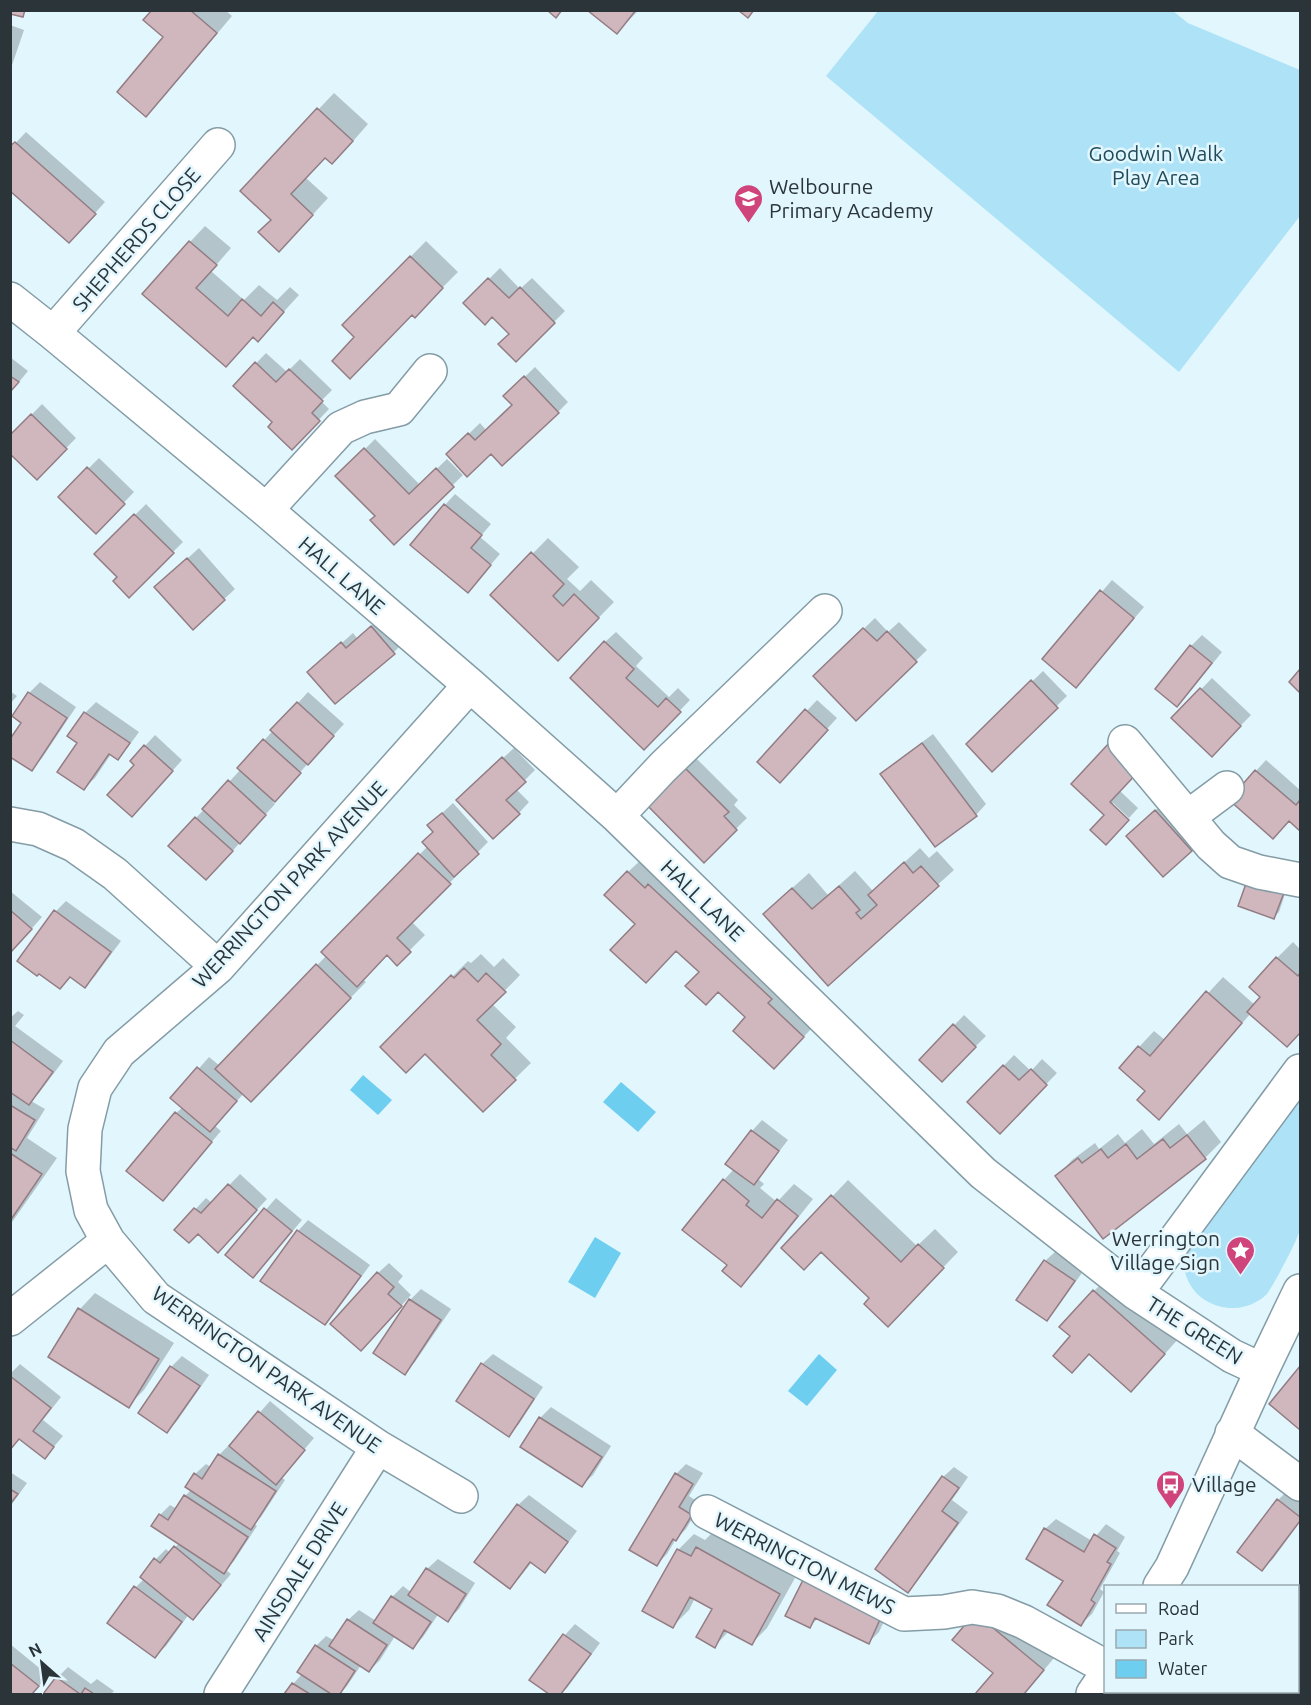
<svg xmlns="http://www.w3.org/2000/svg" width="1311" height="1705" viewBox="0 0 1311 1705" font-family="Ubuntu,sans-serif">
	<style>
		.green { fill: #aee3f7 }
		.water { fill: #6dcef0 }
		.shadow { fill: #0003 }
		.building { fill: #cfb7bd; stroke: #937c82; stroke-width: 1.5 }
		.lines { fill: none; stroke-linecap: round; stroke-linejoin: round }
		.minor-casing { stroke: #849ca5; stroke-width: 36 }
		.minor { stroke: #fff; stroke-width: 33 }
		.labels { text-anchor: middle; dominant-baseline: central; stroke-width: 5; stroke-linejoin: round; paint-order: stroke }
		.park-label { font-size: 21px; fill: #214c5b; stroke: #e2f6fe }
		.poi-label { font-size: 21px; fill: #2b3539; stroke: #e2f6fe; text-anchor: start }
		.street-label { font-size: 21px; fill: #2b3539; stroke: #e2f6fe }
	</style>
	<rect width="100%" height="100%" fill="#e2f6fe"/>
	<path class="green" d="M878,11H1173L1188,23L1300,70V216L1179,372L826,76Z
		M1300,1095C1300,1126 1300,1157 1300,1187C1300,1200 1303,1216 1300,1229C1299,1238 1273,1286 1267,1294C1264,1297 1260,1300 1256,1302C1232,1316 1197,1305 1187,1278C1183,1269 1183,1260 1183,1251Z"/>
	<path class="water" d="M363,1075L392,1100L378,1115L350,1090Z
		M621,1082L656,1112L638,1132L603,1102Z
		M595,1237L621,1253L595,1298L568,1282Z
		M819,1354L837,1370L807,1406L788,1391Z"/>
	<path class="shadow" d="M153,10H225L232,16L162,99L146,115L165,37Z
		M590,10H639L617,32Z
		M10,25L24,30L10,71Z
		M334,93L368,124L348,147L325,156L306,178L328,198L295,234L273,220L242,190Z
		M26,132L105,202L80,230L10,149Z
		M205,226L231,248L211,271L244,300L259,285L277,300L290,287L299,295L258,340L254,336L144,294L190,242Z
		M426,241L458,272L430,300L412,313L356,337L344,325Z
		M500,268L520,289L532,278L565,311L516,360L511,334L492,315L465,303Z
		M266,353L287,372L300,359L332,390L321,401L329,409L292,448L274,422L235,385Z
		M10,357L28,371L10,393Z
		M535,367L568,402L558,412L491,452L448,454L480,423L486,430L513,405L505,396Z
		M42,404L76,438L37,478L10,437Z
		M375,439L420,485L447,459L463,475L394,543L377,515L338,476Z
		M99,458L134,492L96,532L60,497Z
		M455,494L491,524L480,537L500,554L468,591L445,505Z
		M146,504L183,542L129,596L119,577L96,554Z
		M548,538L579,567L567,579L580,591L591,580L614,602L574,643L492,595Z
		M199,548L235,589L193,628L167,577Z
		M1112,580L1144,607L1086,675L1044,659Z
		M382,617L404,642L393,653L309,672L353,633L357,638Z
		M875,618L888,632L899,622L927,650L856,719L815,676Z
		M616,632L643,658L636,666L669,697L678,688L690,700L644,748L605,642Z
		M1202,635L1222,652L1188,694L1177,705L1157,689L1191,646Z
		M1043,671L1067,696L992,769L968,744Z
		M1212,678L1251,715L1212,755L1173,718Z
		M40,682L76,707L42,758L32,769L24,722L29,693Z
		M10,691L17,696L10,704Z
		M308,692L344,724L273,802L275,804L217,868L196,818L241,769L239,768Z
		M817,700L837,718L790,770L759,762Z
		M96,702L139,732L128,747L118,758L111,754L95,778L84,788L79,743L69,736L85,713Z
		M933,734L986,804L976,815L882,775L893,764Z
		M155,735L182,760L143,804L136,764L132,760Z
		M514,748L535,770L516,789L529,802L519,813L469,789Z
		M689,751L738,800L734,805L747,818L704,860L642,798Z
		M1266,760L1300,790V829L1290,820L1256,771Z
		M1073,784L1120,791L1138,808L1129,818L1113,803L1106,815Z
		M1166,801L1201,840L1191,850L1138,826Z
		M453,803L488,842L464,866L465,867L412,922L425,935L397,963L387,953L362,979L366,982L266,1084L244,1093L215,1126L221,1131L163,1199L176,1113L183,1107L173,1098L209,1057L220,1066L327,955L323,952L428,846L435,831L440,815Z
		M920,848L929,858L937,851L954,870L828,984L781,898L809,873L828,895L855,871L873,891Z
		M644,857L819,1020L790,1052L747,1017L676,950L637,924L628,872Z
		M1288,885L1279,912L1274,917L1240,905Z
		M10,891L42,917L10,953Z
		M66,901L121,941L95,976L85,986L71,976L60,987L56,911Z
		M1293,942L1300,949V1032L1287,1045L1251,1013L1174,1102L1147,1090L1139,1047L1154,1031L1165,1040L1223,977L1255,1005L1262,996L1277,958Z
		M481,954L494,967L503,958L520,975L492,1004L516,1027L506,1038L531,1063L483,1110L425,1052L382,1047L468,961L471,963Z
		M18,1011L24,1015L15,1026L63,1061L39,1093L31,1101L45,1109L27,1138L57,1158L10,1225V1018Z
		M964,1015L986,1036L942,1080L921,1060Z
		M1014,1055L1031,1071L1042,1059L1057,1073L1000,1132L969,1102Z
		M762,1120L788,1140L758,1179L764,1184L760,1188L777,1202L794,1184L813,1199L757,1269L741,1285L729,1265L724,1180L734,1169L752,1131Z
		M1204,1120L1221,1142L1205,1158L1103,1237L1057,1176L1072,1160L1095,1143L1099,1149L1118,1134L1125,1143L1142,1129L1154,1144L1179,1124L1187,1134Z
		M240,1174L267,1199L229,1240L198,1232L176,1230L206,1198L212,1203Z
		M848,1180L917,1246L935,1229L958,1252L903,1309L871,1298L821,1250L783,1248Z
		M276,1198L302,1220L263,1266L227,1255Z
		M308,1220L370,1265L335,1313L325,1323L298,1231Z
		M1056,1251L1084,1270L1057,1308L1047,1319L1045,1261Z
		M389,1263L403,1276L398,1282L411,1295L371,1339L378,1273Z
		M1110,1275L1179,1338L1147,1374L1072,1336L1094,1291Z
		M421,1289L451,1309L415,1362L404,1373L375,1353L410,1300Z
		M95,1293L174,1343L144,1390L128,1406L80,1309Z
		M493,1354L543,1387L519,1424L508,1435L482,1364Z
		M182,1356L209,1375L177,1421L167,1431L171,1367Z
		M20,1364L61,1397L43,1420L63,1436L45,1457L20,1438L10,1450V1374Z
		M1300,1368V1428L1271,1404Z
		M270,1401L314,1438L281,1477L285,1480L261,1517L254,1524L257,1526L234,1561L226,1570L231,1574L193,1618L189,1614L166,1646L155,1656L136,1587L144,1579L142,1576L156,1559L166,1549L170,1553L179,1543L160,1515L170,1505L177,1509L185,1496L191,1490L195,1474L206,1464L211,1467L219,1455L230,1444L231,1445Z
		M551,1407L611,1446L593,1475L582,1485L522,1447L540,1418Z
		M686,1464L703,1473L689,1496L701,1504L686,1529L676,1539L667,1554L657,1564L676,1474Z
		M954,1467L968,1477L952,1500L968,1512L918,1580L908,1591L943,1477Z
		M10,1472L27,1483L10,1507Z
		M1288,1490L1300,1499V1522L1273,1559L1262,1569L1278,1500Z
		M529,1495L577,1531L555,1560L544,1571L532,1562L520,1577L510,1587L518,1505Z
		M1056,1519L1092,1541L1106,1524L1125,1537L1117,1551L1120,1553L1100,1589L1104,1592L1092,1614L1081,1624L1045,1529Z
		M713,1532L795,1578L767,1628L752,1643L729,1631L715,1646L714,1609L695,1598L689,1610L673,1626L644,1610L678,1550L694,1534L705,1540Z
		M438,1559L475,1583L459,1609L448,1620L439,1613L423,1637L413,1647L395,1636L380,1660L369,1671L361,1665L347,1686L339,1694H286L293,1684L302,1674L316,1646L326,1636L335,1641L348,1620L359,1610L376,1621L392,1597L403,1586L412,1593L427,1569Z
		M1298,1599L1300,1601V1664L1298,1668Z
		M892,1604L879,1632L869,1642L818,1618L810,1626L787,1615Z
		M986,1604L1054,1658L1024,1694H977L995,1673Z
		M575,1624L600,1643L567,1688L560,1694H551L531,1679L565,1635Z
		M10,1644L48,1675L32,1694H10Z
		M68,1667L91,1684L97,1679L114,1691L111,1694H45L57,1678Z
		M1232,1692H1269L1273,1694H1230Z"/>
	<path class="building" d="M10,10H25L23,17L10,14Z
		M152,10H190L217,33L146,117L117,92L163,37L143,20Z
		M547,10H562L556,18Z
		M587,10H636L617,34Z
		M738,10H754L748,18Z
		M317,108L353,141L332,164L325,158L291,194L313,215L279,252L258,232L271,220L240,191Z
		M15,142L96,214L69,243L10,191V146Z
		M189,241L217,265L196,288L228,316L242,299L261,316L273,302L284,312L258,342L253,337L226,367L142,294Z
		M410,256L443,288L415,318L412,315L350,379L332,361L354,337L342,325Z
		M488,278L509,298L520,287L555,323L516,362L498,344L509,334L492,317L485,325L463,303Z
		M255,362L276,382L289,369L323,401L312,413L320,421L292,450L268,427L272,422L233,386Z
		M10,376L19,382L10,392Z
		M524,376L559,413L502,466L491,454L467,477L446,454L468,433L475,440L512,405L503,396Z
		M31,414L67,449L37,480L10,454V435Z
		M364,448L409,494L436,468L454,487L394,545L370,520L375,516L335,476Z
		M87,467L125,504L96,534L58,497Z
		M444,504L482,535L471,548L491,565L468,593L410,545Z
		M134,514L174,553L129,598L113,581L117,577L94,554Z
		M531,552L564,584L553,596L563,606L574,594L599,618L558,661L490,595Z
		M187,558L225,600L193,630L154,587Z
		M1100,590L1134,618L1076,688L1042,659Z
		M371,626L395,654L335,704L307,672L341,642L346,648Z
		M863,628L877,641L887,631L917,662L856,721L813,676Z
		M604,641L634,669L626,678L658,707L666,698L681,712L644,750L570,678Z
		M1190,645L1212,663L1177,707L1155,689Z
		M1300,669V693L1289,682Z
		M1031,680L1058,708L992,772L966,744Z
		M1200,688L1241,726L1212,757L1171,718Z
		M28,692L67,718L32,771L10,757V739L21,723L12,716Z
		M297,702L334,736L308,765L270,730Z
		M805,709L828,730L780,783L757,762Z
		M84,712L130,743L118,760L109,754L84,790L57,772L77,743L67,736Z
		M263,739L301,773L275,802L237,768Z
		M1110,742L1140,770L1110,802L1129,820L1106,845L1090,830L1104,815L1071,784Z
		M922,743L977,816L935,847L880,774Z
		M144,745L173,771L132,817L107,795L134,765L130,761Z
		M502,757L526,782L506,800L520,814L493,839L456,800Z
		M677,760L729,812L724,816L737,830L704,863L640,798Z
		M1255,770L1296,805L1300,800V831L1289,821L1273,839L1229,800Z
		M228,780L266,815L240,844L202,809Z
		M1155,810L1192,851L1163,877L1126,836Z
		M442,813L479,854L454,877L422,842L433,832L427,825Z
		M195,817L233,851L206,880L168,846Z
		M418,853L451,884L397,938L411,952L397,966L387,955L357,987L321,952Z
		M904,862L913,873L921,866L939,886L828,986L763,914L792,888L812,909L839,886L860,910L856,913L861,919L877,905L868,895Z
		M627,871L645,888L648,884L692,925L772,999L768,1003L804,1037L774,1069L733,1031L745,1017L718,992L706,1005L685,986L699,972L676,951L646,983L610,950L635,924L604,895Z
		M1248,878L1285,890L1274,919L1238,906Z
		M10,910L32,929L10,953Z
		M54,910L111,952L85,988L70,977L60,989L39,974L37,976L17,961Z
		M1276,957L1298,976L1300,973V1033L1287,1047L1247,1012L1260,997L1249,987Z
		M316,964L351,998L251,1102L215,1069Z
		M464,968L478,982L486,973L506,992L477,1020L501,1044L491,1055L516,1080L483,1112L425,1054L406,1073L380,1047L451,975L454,978Z
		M1206,991L1242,1023L1159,1120L1137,1100L1145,1091L1119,1068L1138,1046L1150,1056Z
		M953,1024L976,1047L942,1082L919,1060Z
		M10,1040L53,1072L29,1105L10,1092Z
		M1003,1065L1019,1080L1031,1069L1047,1085L1000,1134L967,1102Z
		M197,1067L237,1101L210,1132L170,1098Z
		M10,1105L35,1120L16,1151L10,1147Z
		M175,1112L212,1142L163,1201L126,1171Z
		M751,1130L779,1151L754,1185L725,1164Z
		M1187,1135L1206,1159L1103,1239L1055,1176L1078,1158L1082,1163L1101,1149L1108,1158L1126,1144L1137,1159L1163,1139L1170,1148Z
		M10,1153L42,1174L10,1221Z
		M723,1179L749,1201L746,1205L762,1218L777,1199L798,1216L741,1287L722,1271L727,1265L682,1230Z
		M228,1184L257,1210L218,1253L198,1234L189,1243L174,1230L194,1208L201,1213Z
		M831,1195L901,1262L918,1244L944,1268L888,1327L864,1304L869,1298L821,1252L804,1270L781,1248Z
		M264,1208L292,1231L253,1278L225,1255Z
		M297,1230L361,1276L325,1325L260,1281Z
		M1044,1260L1075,1281L1047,1321L1016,1300Z
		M377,1272L394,1287L388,1294L402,1306L361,1351L330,1324Z
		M1093,1290L1165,1354L1131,1392L1089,1354L1072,1373L1053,1356L1070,1336L1059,1327Z
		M409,1299L441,1320L405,1375L373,1353Z
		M78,1308L159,1359L129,1408L48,1357Z
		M481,1363L534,1399L509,1437L456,1401Z
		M170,1366L200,1386L167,1433L138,1413Z
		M1300,1366V1430L1269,1404Z
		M10,1376L51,1408L33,1431L54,1447L45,1459L19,1439L10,1450Z
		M258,1411L305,1450L276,1485L229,1446Z
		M539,1417L602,1457L582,1487L520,1447Z
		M218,1454L276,1491L251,1530L185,1487L194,1473L202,1479Z
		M675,1473L693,1484L679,1507L692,1515L676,1541L673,1539L657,1566L629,1550Z
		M942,1476L959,1488L942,1511L958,1523L908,1593L875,1569Z
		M10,1489L18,1494L10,1504Z
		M184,1495L248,1537L224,1574L151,1526L159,1514L168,1520Z
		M1277,1499L1300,1517V1521L1262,1571L1237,1552Z
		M517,1504L568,1542L545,1573L530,1562L510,1589L474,1562Z
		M1044,1528L1084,1552L1094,1534L1116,1548L1107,1562L1111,1564L1091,1600L1095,1603L1081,1626L1047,1605L1063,1581L1026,1559Z
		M174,1546L221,1585L193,1620L140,1577L154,1558L160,1563Z
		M696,1547L780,1594L752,1645L724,1630L715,1648L696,1637L712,1609L690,1597L673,1628L642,1611L677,1549L691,1556Z
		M426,1568L466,1594L448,1622L408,1595Z
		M804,1578L882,1615L869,1644L815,1618L810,1628L785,1616Z
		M134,1586L182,1622L155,1658L107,1623Z
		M391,1596L431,1622L413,1649L373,1623Z
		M975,1613L1044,1670L1024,1694H975L993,1673L952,1640Z
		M1298,1617L1300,1619V1662L1298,1666Z
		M347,1619L387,1645L369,1672L329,1646Z
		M563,1634L591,1654L561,1694H549L529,1680Z
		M315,1645L355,1671L340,1694H331L297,1672Z
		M10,1663L39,1686L32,1694H10Z
		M56,1677L80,1694H43Z
		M292,1683L310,1694H284Z
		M85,1688L94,1694H81Z
		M1231,1692H1245L1249,1694H1228Z"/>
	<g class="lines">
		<defs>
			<path id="minor" d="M10,299L53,333L266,510L470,685L617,816L983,1173L1136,1293L1232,1356L1262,1370
				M53,333L218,145
				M266,510L341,428L365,417L399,409L430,371
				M1125,742L1211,845L1230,862L1259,872L1300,880
				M617,816L663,767L825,611
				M1188,817L1227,788
				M10,824L38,829L74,845L115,874L218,967
				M1136,1293L1300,1071
				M10,1319L108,1241
				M1232,1433L1300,1484
				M461,1496L378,1447L156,1298L108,1241L91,1210L83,1171L85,1129L95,1088L119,1052L218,967L470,685
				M707,1512L904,1614L944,1612L972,1607L997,1611L1024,1622L1106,1667
				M1160,1586L1172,1567L1262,1370L1300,1291
				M221,1694L378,1447
				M1093,1694L1106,1675"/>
		</defs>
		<use href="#minor" class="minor-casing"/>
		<use href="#minor" class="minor"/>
	</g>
	<defs>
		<symbol id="school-pin" viewBox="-11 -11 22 30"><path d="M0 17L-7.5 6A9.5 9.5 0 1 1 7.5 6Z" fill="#ce447b" stroke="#e2f6fe"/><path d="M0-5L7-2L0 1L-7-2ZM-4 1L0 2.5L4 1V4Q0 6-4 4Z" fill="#fff"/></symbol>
		<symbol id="sight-pin" viewBox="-11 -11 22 30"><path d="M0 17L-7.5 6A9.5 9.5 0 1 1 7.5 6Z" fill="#ce447b" stroke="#e2f6fe"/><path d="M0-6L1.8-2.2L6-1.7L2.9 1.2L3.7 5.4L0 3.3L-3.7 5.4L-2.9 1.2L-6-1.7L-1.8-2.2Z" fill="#fff"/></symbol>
		<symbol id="bus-pin" viewBox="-11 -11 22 30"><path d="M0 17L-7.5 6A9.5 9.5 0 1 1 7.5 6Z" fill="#ce447b" stroke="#e2f6fe"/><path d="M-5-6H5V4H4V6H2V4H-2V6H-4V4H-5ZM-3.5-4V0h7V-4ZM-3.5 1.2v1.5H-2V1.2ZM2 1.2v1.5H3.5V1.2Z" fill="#fff"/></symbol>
	</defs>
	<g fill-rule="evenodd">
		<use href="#school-pin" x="732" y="182" width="33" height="45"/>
		<use href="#sight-pin" x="1224" y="1234" width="33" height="45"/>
		<use href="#bus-pin" x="1154" y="1468" width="33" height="45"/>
	</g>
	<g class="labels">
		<g class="park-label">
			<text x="1156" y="153">Goodwin Walk<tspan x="1156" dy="24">Play Area</tspan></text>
		</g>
		<g class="poi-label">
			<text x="769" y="186">Welbourne<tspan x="769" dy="24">Primary Academy</tspan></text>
			<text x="1220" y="1238" text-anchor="end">Werrington<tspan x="1220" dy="24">Village Sign</tspan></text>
			<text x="1192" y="1484">Village</text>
		</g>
		<g class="street-label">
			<text transform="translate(136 239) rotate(-49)">SHEPHERDS CLOSE</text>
			<text transform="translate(342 575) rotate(41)">HALL LANE</text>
			<text transform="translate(289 884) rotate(-47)">WERRINGTON PARK AVENUE</text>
			<text transform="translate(703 900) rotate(44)">HALL LANE</text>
			<text transform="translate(1195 1330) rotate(32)">THE GREEN</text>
			<text transform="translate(267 1369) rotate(35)">WERRINGTON PARK AVENUE</text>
			<text transform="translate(805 1563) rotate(27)">WERRINGTON MEWS</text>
			<text transform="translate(299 1571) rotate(-58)">AINSDALE DRIVE</text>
		</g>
	</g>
	<rect width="1311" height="1705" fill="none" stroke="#2b3539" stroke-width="24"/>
	<rect x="1104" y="1585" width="195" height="108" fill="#e2f6fe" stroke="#99a9af" stroke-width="1.5"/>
	<rect x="1116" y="1604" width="30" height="9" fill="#ffffff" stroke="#99a9af" stroke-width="1.5"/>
	<text x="1158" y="1615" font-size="18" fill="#2b3539">Road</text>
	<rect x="1116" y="1630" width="30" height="18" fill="#aee3f7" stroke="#99a9af" stroke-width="1.5"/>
	<text x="1158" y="1645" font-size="18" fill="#2b3539">Park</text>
	<rect x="1116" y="1660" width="30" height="18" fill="#6dcef0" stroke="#99a9af" stroke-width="1.5"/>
	<text x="1158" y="1675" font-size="18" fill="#2b3539">Water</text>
	<g transform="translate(42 1663) rotate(332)" stroke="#e2f6fe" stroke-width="4.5" paint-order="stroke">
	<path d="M0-4.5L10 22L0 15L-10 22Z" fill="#2b3539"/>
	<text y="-9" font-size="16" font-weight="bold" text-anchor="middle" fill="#2b3539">N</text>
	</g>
</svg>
